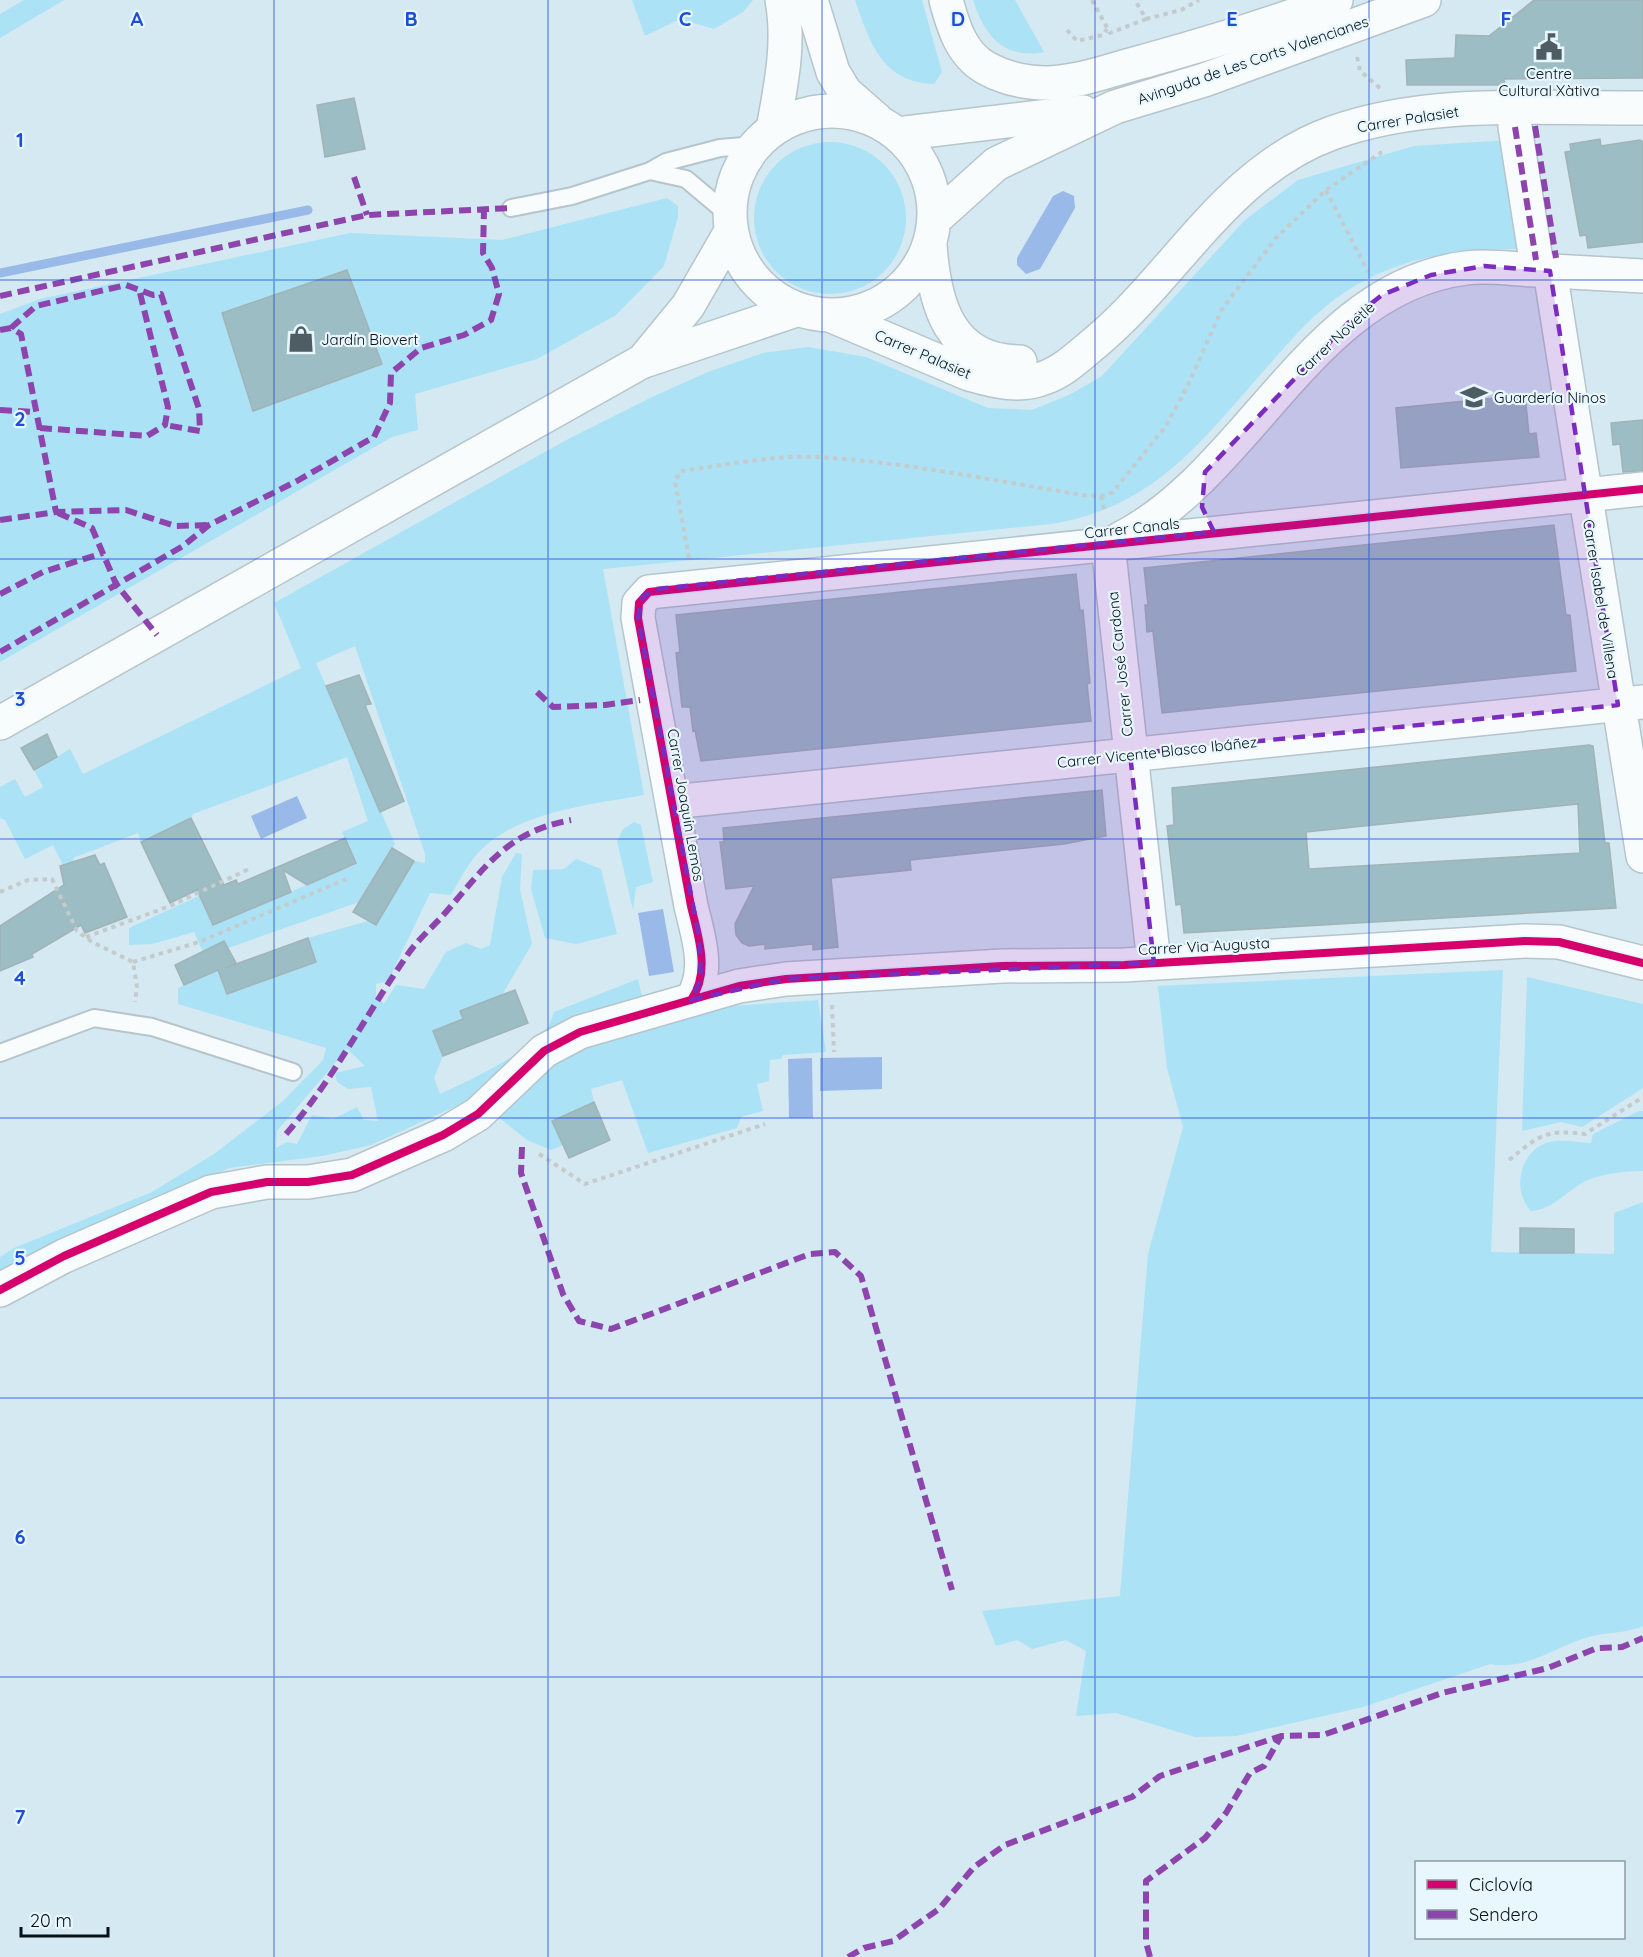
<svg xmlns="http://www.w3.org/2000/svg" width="1643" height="1957" viewBox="0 0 1643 1957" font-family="Quicksand,sans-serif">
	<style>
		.green { fill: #abe2f6; fill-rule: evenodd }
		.water { fill: #99b9e9 }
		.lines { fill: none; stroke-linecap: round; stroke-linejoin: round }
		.stream { stroke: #99b9e9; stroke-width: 9 }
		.building { fill: #9cbdc3; stroke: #a1b3b7; stroke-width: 1.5; fill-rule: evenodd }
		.lane-casing { stroke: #b6c5cb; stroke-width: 20 }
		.street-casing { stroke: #b6c5cb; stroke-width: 36 }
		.secondary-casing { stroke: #b6c5cb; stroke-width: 36 }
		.path { stroke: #c5cbcd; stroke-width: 4; stroke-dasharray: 4.5 4.5; stroke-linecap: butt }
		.lane { stroke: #f9fcfd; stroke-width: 16 }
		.street { stroke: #f9fcfd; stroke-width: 33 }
		.secondary { stroke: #f9fcfd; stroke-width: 33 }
		.quiet { stroke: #8e44ad; stroke-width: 6; stroke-dasharray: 12 6; stroke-linecap: butt }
		.cycleway-casing { stroke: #e8f7fd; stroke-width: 11 }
		.cycleway { stroke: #d6006c; stroke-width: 8 }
		.marked { fill: #7b2cbf; fill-opacity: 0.2; stroke: #7b2cbf; stroke-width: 4.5; stroke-dasharray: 12 8; stroke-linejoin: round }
		.grid { fill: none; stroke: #1d4ed8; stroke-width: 1.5; stroke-opacity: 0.55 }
		.labels { text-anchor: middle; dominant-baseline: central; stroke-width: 4.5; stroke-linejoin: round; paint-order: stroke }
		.street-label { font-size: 15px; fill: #041116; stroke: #e8f7fd }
		.poi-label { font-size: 15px; fill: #041116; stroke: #e8f7fd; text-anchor: start }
		.grid-label { font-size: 20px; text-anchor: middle; font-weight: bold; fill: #1d4ed8; stroke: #e8f7fd; stroke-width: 4.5; stroke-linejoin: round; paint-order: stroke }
	</style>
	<rect width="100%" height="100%" fill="#d4e9f1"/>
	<path class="green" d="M24,0H64L0,38V14Z
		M632,0H753L743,12L714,29L680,19L645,36Z
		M855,0H922L942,72L934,84C882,82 870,43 855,0Z
		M973,0H1015L1044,52C1004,60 984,35 973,0Z
		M1510,140L1524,249C1456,249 1396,256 1338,297C1314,314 1295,335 1276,357C1207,433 1160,507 1051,524L603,569L644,795C589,805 509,812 473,859C465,869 458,883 451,895L430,893L388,981L376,984V995L384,1004L396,985L424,989L446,952L466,943L481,949L490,945L502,877L516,853L522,854L520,889L532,944L502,995L461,1011L463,1019L433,1031L443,1056L434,1078L440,1094C465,1083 533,1050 547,1029C550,1024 552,1017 554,1012L638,979L642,996L603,1008L463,1103L371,1145L322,1156L229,1168L0,1275V1257L14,1248L152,1192L214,1154L283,1101L323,1060L326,1048L178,1004V988L218,970L227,994L316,962L308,938L368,921L376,925L414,861L425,863V854L355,646L316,663L395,844L359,902L228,948L225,942L203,952L194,932L152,944L129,945V928L199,896L213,925L332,874L353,857L342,832L368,821L347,757L193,814L191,818L141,842L138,833L73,858L74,861L63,865L53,845L25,859L5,820L0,818V787L15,779L25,797L43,787L34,770L70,749L83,774L301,668L274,603L570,438L652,397L708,372L763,353L808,347L866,357L988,408L1032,410L1071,394L1102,376L1245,220L1298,180L1414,146ZM347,1049L365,1066L335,1073L337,1082L348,1089L371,1087L378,1121L364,1120L357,1107L333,1119L312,1115L297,1144L287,1142L276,1148L277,1131Z
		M754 218a76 76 0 1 1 152 0a76 76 0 1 1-152 0Z
		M667,198L678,206V217L664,266L616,315L537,359L415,394L418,430L392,437L0,662V314L40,299L350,233L502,240Z
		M634,822L641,825L653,882L636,887L633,910L617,841L623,829Z
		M576,859L601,869L617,934L576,944L545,938L531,889L533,870L564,869Z
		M1503,970L1491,1252L1614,1254V1213L1643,1202V1626C1627,1633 1609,1632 1592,1636C1556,1645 1529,1671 1490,1664L1363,1707L1236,1736L1195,1737L1116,1713L1076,1716L1086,1651L1066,1640L1032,1649L1017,1640L996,1646L982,1611L1120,1596L1148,1254L1183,1127L1167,1068L1158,986Z
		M1527,977L1643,1004V1088L1582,1127L1561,1122L1522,1131Z
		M818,1000L826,1052L783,1055L781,1059L770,1060L769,1081L757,1084L763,1111L741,1117L737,1128L648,1153L622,1080L591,1089L594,1102L552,1121L563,1145L551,1150L527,1140L498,1117L562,1053L671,1010Z
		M1639,1111H1643V1171C1624,1171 1606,1173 1588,1180C1568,1189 1553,1210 1531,1211C1511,1190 1520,1150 1549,1142C1562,1139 1578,1142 1591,1143L1593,1134Z"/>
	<path class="water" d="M1063,191L1074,196L1075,208L1040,269L1026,274L1017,265V258L1053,196Z
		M297,796L307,818L261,839L251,816Z
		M663,909L674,972L649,976L638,913Z
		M882,1057V1089L820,1091V1058Z
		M812,1058L813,1118H789L788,1059Z"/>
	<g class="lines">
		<path class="stream" d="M0,273L308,210"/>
	</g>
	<path class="building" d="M1534,0H1643V78L1504,79L1505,85H1407L1406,60L1455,58L1456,35L1489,36Z
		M354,98L365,149L325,157L317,105Z
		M1600,139L1601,146L1640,140L1643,142V242L1588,248L1586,235L1580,236L1565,152L1571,151L1570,144Z
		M347,270L382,364L253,411L222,313Z
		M1525,395L1529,434L1536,433L1539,457L1401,468L1396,408Z
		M1643,420V471L1623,472L1620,444L1613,445L1611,423Z
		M1554,525L1566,615H1570L1576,671L1162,713L1153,631L1147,632L1145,605H1148L1144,568Z
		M1076,574L1080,611L1083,610L1090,683L1087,684L1091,721L701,761L695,730L693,731L690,707H682L676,653L680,652L676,615Z
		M359,675L371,704L365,705L404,801L380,812L326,686Z
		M47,734L57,757L34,770L21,748Z
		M1589,745L1593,746L1605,843H1609L1616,908L1184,933L1181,904L1176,905L1167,826L1174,825L1172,788ZM1578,804L1580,853L1309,869L1306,832Z
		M1102,790L1106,836L1064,844L910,860L911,870L831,878L838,947L813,950V944L765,949V944L749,946L742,943L736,935L735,924L754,886L726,889L720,842H724L723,828Z
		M191,818L224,885L236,880L238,884L345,838L356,863L307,885L283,870L291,892L213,925L197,890L170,903L141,842Z
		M392,848L414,861L376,925L353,912Z
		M95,855L100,865L104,863L127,917L85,933L81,925L32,954L33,957L0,971V926L64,885L60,866Z
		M308,938L316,962L227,994L218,970L184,985L175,965L224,941L236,963L225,968Z
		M515,990L528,1023L443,1056L433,1031L463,1019L460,1011Z
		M594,1102L610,1140L569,1158L552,1121Z
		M1520,1228L1574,1229V1253H1520Z"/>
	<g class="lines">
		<defs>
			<path id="lane" d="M650,171L686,179L723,210L730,223
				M511,208L572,196L650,171L666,162L720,148L755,145
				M0,1053L94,1018L152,1027L293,1072"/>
			<path id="street" d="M946,0C953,26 961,54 986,68C1004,78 1027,83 1048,83C1081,82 1113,69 1145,61C1210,43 1273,24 1336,0
				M1515,127L1536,260
				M930,245C934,303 949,362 1020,362
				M1550,271L1643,856
				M832,316L969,374C993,381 1020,388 1044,378C1064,371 1080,355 1096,342C1177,274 1227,171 1332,133C1429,98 1541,109 1643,108
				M1118,540C1250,474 1311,287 1466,268C1489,265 1511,269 1534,270C1570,272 1607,274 1643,276
				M1108,544L1154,963
				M672,802L1643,702
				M691,1000C711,972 698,936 691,906L638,618L639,603L649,592L1643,489
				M0,1290L64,1256L211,1192L267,1182H308L352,1175L443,1135L478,1114L544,1051L580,1032L739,986L786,979L1002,966L1124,965L1525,941L1559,942L1643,963"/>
			<path id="secondary" d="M811,0L833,72L845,92L876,119
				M730 213a102 102 0 1 1 204 0a102 102 0 1 1-204 0Z
				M773,129C781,86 790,43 782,0
				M897,134L1083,112
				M935,219L996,164L1115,107L1204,80L1424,0
				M642,362L688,306L730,233
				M0,723L641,362L796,310"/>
		</defs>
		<use href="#lane" class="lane-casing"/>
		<use href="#street" class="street-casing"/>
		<use href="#secondary" class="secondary-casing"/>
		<path class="path" d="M1092,0L1110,33L1146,19L1135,0
			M1146,19L1181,10L1199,0
			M1067,30L1077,41L1103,35L1107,29
			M1357,57L1360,71L1380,88
			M1326,190L1368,272
			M1101,496L1105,513
			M689,558L675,481L681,471C726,465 772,455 817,457C906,462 995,481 1083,495L1101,496L1113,492L1166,426L1187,387L1222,309L1276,238L1326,190L1382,152
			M0,892L28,880L52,879L77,931L92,942L133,962L137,987L135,1002
			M86,937L170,906L249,869
			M133,962L199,942L346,879
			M832,1005L834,1052
			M539,1154L585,1184L765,1124
			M1509,1160C1540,1135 1545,1129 1585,1134L1643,1097"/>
		<use href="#lane" class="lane"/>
		<use href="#street" class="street"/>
		<use href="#secondary" class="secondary"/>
		<path class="quiet" d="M1535,126L1556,258
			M1515,127L1536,260
			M354,177L367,215
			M0,296L367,215L511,208
			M11,328L36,306L126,285L153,295L161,294L199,409L200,431L165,425
			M0,330L11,328L21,334L56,512
			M0,410L36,412
			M40,428L147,436L165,425L168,407L139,289
			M58,513L92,528L116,584L157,635
			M0,520L56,512L126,510L175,526L209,525
			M0,594L43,572L103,553
			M0,652L183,546L209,525L297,481L374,437L390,403L391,373L421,348L464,335L491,320L499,294L492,268L483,253L484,210
			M537,692L553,707L605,705L640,700
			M286,1134C334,1079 365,1016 406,957C417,940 433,927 446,912C486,866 507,832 571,820
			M522,1147L521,1173L563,1294L579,1321L611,1329L810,1254L835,1252L861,1276L952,1590
			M848,1957L864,1948L893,1941L939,1909L974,1867L1005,1845L1132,1797L1160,1776L1281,1736L1323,1735L1442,1693L1548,1668L1597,1648L1622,1647L1643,1638
			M1150,1957L1146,1942V1881L1205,1838L1226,1813L1250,1773L1264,1766L1281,1736"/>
		<defs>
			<path id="cycleway" d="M691,1000C711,972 698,936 691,906L638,618L639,603L649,592L1643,489
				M0,1290L64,1256L211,1192L267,1182H308L352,1175L443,1135L478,1114L544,1051L580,1032L739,986L786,979L1002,966L1124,965L1525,941L1559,942L1643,963"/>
		</defs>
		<use href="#cycleway" class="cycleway-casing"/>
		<use href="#cycleway" class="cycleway"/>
	</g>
	<path class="marked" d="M1484,266L1550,271L1618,705L1130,754L1154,963L786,979L691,1000L701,979L699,937L638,618L643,596L656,589L1214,532L1202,507L1205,472L1353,318L1382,295L1431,275Z"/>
	<path class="grid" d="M274,0V1957M548,0V1957M822,0V1957M1095,0V1957M1369,0V1957M0,280H1643M0,559H1643M0,839H1643M0,1118H1643M0,1398H1643M0,1677H1643"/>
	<defs>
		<symbol id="civic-bare" viewBox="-9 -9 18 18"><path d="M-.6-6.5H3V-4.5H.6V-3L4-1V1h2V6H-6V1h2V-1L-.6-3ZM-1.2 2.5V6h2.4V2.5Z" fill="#4d5d63" stroke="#e8f7fd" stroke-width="2.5" paint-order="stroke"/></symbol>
		<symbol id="shop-bare" viewBox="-9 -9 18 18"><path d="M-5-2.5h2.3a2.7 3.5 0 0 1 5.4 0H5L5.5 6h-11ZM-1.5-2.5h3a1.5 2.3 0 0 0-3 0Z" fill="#4d5d63" stroke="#e8f7fd" stroke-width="2.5" paint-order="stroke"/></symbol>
		<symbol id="school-bare" viewBox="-9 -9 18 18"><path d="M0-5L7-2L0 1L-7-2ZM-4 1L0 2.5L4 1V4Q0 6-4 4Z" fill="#4d5d63" stroke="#e8f7fd" stroke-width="2.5" paint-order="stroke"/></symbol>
	</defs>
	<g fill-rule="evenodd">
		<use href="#civic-bare" x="1530" y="28" width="38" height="38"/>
		<use href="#shop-bare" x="282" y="320" width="38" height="38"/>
		<use href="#school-bare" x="1455" y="378" width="38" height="38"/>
	</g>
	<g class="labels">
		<g class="street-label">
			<text transform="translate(1253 60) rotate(-19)">Avinguda de Les Corts Valencianes</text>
			<text transform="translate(1408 119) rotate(-9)">Carrer Palasiet</text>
			<text transform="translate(1335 339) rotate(-43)">Carrer Novetlè</text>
			<text transform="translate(923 354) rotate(23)">Carrer Palasiet</text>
			<text transform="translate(1132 528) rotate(-6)">Carrer Canals</text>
			<text transform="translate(1601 599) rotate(81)">Carrer Isabel de Villena</text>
			<text transform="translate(1120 664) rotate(-96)">Carrer José Cardona</text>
			<text transform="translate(1157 752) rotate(-6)">Carrer Vicente Blasco Ibáñez</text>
			<text transform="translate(686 805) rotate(80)">Carrer Joaquín Lemos</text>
			<text transform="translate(1204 946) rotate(-3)">Carrer Via Augusta</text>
		</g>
		<g class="poi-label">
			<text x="1549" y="73" text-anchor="middle">Centre<tspan x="1549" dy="17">Cultural Xàtiva</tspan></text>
			<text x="321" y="339">Jardín Biovert</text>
			<text x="1494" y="397">Guardería Ninos</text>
		</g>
	</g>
	<g class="grid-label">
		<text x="137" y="26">A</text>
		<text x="411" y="26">B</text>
		<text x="685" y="26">C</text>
		<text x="958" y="26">D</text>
		<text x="1232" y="26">E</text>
		<text x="1506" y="26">F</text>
		<text x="20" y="147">1</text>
		<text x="20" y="426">2</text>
		<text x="20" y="706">3</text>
		<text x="20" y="985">4</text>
		<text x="20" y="1265">5</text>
		<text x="20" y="1544">6</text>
		<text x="20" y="1824">7</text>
	</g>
	<rect x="1415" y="1861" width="210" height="78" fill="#e8f7fd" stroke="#8d9ba1" stroke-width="1.5"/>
	<rect x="1427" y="1880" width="30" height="9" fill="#d6006c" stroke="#8d9ba1" stroke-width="1.5"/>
	<text x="1469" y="1891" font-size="18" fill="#041116">Ciclovía</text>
	<rect x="1427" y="1910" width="30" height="9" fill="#8e44ad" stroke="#8d9ba1" stroke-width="1.5"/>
	<text x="1469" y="1921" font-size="18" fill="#041116">Sendero</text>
	<path d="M21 1927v9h87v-9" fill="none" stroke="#041116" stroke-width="3"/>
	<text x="30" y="1927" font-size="18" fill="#041116" stroke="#e8f7fd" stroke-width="4.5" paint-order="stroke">20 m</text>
</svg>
